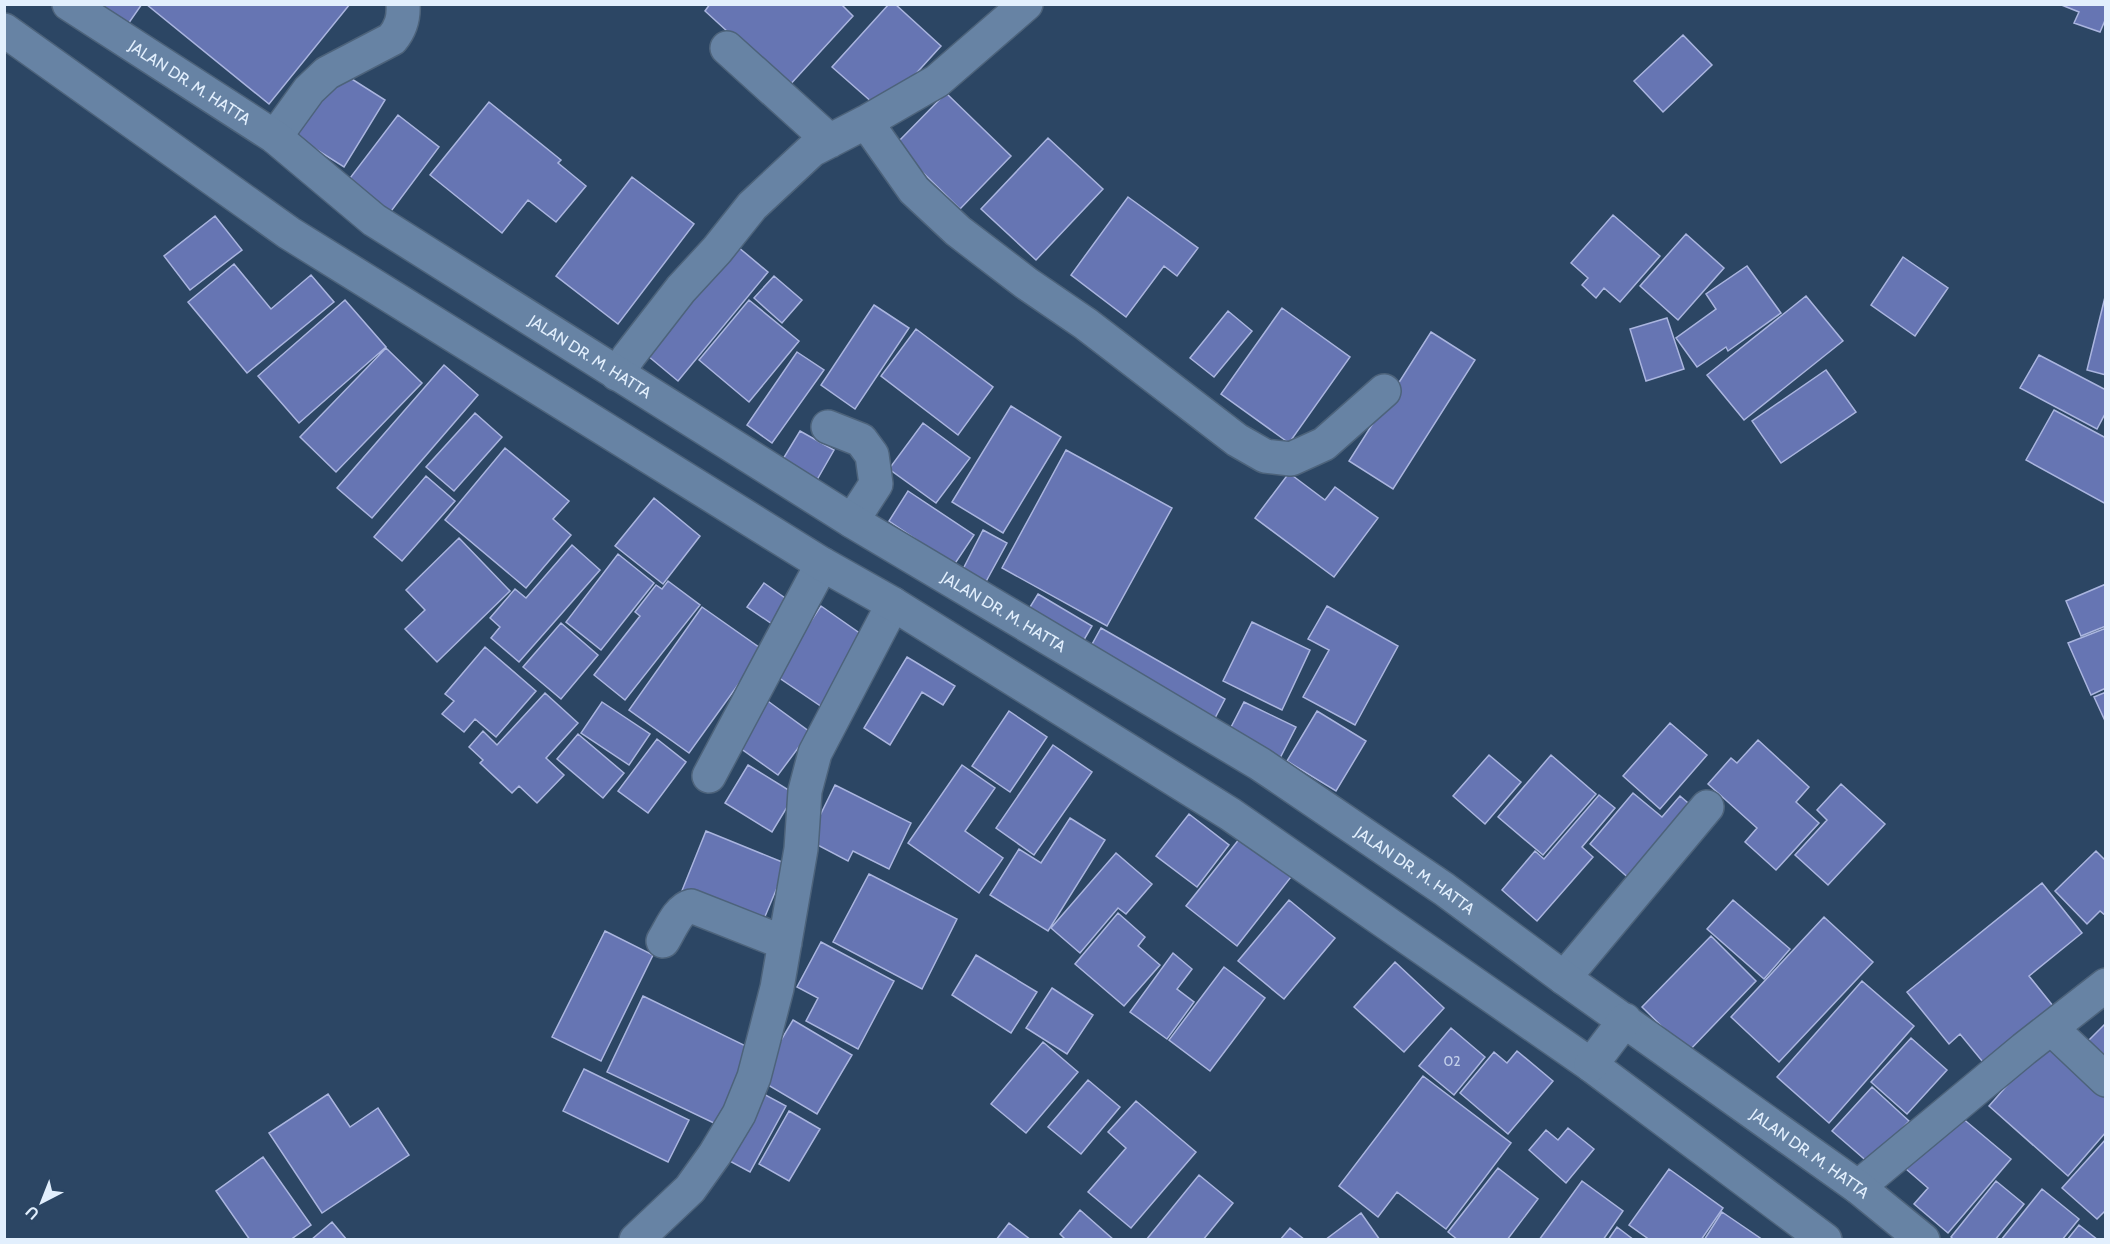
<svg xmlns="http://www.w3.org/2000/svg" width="2110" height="1244" viewBox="0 0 2110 1244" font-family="Cabin,sans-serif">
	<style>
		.building { fill: #6675b3; stroke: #aab5df; stroke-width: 1.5 }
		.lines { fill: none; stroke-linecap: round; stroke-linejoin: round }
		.minor-casing { stroke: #4d637b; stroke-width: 36 }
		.secondary-casing { stroke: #4d637b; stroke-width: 36 }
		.minor { stroke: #6783a4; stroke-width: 33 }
		.secondary { stroke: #6783a4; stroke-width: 33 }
		.labels { text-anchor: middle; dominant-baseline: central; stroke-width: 5; stroke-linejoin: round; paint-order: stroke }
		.number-label { font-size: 14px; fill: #c3d0ea }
		.street-label { font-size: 16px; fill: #e2effd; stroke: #2c4664 }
	</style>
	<rect width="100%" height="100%" fill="#2c4664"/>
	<path class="building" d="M94,4H142L126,27Z
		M146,4H350L269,104Z
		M710,4H841L853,16L788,87L705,11Z
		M889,4H895L941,46L882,111L832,67Z
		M2059,4H2106V18L2100,32L2074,23L2079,12Z
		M1683,35L1712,65L1663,112L1634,81Z
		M336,69L385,100L344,167L295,136Z
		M946,93L1011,156L960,209L895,145Z
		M489,102L561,160L558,163L586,186L556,222L528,200L502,233L430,175Z
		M398,115L439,147L389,214L347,182Z
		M1048,138L1103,189L1036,260L981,209Z
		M632,177L694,224L618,324L556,276Z
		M1128,197L1198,248L1177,276L1164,266L1126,317L1071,275Z
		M1613,215L1660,256L1620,302L1604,288L1596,298L1582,285L1588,278L1571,263Z
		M215,216L242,250L190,290L164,256Z
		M1686,234L1724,268L1678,320L1640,286Z
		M732,242L768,272L678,381L642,351Z
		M1903,257L1948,288L1915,336L1871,305Z
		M234,264L271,309L311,275L334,302L247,373L188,302Z
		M1747,266L1781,313L1728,351L1726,347L1697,367L1676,338L1716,309L1706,294Z
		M774,276L802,300L782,323L754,298Z
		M2106,293V375L2087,370Z
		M1806,296L1843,341L1744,420L1707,375Z
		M345,300L386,347L299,423L258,376Z
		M749,300L799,341L749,402L699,360Z
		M874,305L909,328L855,409L821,385Z
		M1282,308L1350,357L1289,443L1221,394Z
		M1228,311L1252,331L1214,377L1190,358Z
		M1667,318L1684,369L1646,381L1630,329Z
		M916,329L993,387L958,435L881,376Z
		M1431,332L1475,360L1393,489L1349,461Z
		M386,348L422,383L336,472L300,437Z
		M797,352L824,370L772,443L747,425Z
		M2039,355L2106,390V412L2097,429L2020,388Z
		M444,365L478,395L372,518L337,488Z
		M1826,370L1856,412L1781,463L1752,421Z
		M1011,406L1061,437L1003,533L952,502Z
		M2054,410L2106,438V504L2026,460Z
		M475,413L502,437L454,491L426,467Z
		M923,423L970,458L936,503L889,469Z
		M800,431L834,450L814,485L780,464Z
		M505,448L569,501L553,519L571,535L526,588L445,520Z
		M1066,450L1172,508L1107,626L1002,568Z
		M1289,473L1325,500L1335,487L1378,518L1334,577L1255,518Z
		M426,476L455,501L402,561L374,537Z
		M908,491L974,535L954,565L889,521Z
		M654,498L700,536L663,584L615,546Z
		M983,530L1007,543L983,587L960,575Z
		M459,538L510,591L437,662L405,629L425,610L406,590Z
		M572,545L600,570L519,662L491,638L500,627L490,618L515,589L526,598Z
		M618,554L654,583L601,650L566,622Z
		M668,581L700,605L625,700L594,675L640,616L635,612L656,585L662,589Z
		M764,583L792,603L775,626L747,607Z
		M2106,584V626L2081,636L2066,601Z
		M1038,594L1092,626L1081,645L1027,612Z
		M821,606L868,639L822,707L775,675Z
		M1327,606L1398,646L1355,725L1303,697L1329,650L1308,639Z
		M702,607L763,650L689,753L629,710Z
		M1252,622L1310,650L1282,710L1223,681Z
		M561,623L598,655L561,699L523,667Z
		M1101,628L1225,699L1215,718L1090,648Z
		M2106,628V688L2091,695L2068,643Z
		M485,647L536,691L496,737L475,719L464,732L442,714L454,701L445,694Z
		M907,657L955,686L943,705L922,692L890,745L864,728Z
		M2106,692V723L2094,697Z
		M545,693L578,723L546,758L564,775L537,803L519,786L512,793L480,763L483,760L469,747L483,731L497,745Z
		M765,699L810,732L778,775L733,743Z
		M602,702L650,734L629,765L581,733Z
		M1244,702L1296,727L1279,760L1227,735Z
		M1009,711L1047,737L1010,792L972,766Z
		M1317,711L1366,741L1336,791L1287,761Z
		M1670,723L1707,755L1660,809L1623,776Z
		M578,734L624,773L603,798L557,759Z
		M657,739L686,762L648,813L618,791Z
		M1758,740L1809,787L1796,802L1819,823L1776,870L1745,842L1757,828L1708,784L1731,758L1737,763Z
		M1053,745L1092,772L1034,855L996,828Z
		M1489,755L1521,782L1485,824L1453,796Z
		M1551,755L1596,794L1543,855L1498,817Z
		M748,765L795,794L772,832L725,803Z
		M962,765L995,788L965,831L1003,858L979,893L908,843Z
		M1841,784L1885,824L1828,885L1795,855L1827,820L1817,810Z
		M835,785L911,823L889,869L853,851L848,861L808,840Z
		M1633,793L1662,817L1680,796L1694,808L1632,881L1590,844Z
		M1599,795L1615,808L1582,847L1593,857L1537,921L1502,890L1535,851L1544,859Z
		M1189,814L1229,845L1197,887L1156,856Z
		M1070,818L1105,840L1048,931L990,895L1019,849L1041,863Z
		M706,831L787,864L761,926L681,893Z
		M1240,838L1291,877L1237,946L1186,906Z
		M2096,851L2106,861V916L2100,911L2087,924L2055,891Z
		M1116,853L1152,884L1126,914L1118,908L1080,953L1051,928Z
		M869,874L957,919L922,989L833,942Z
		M2042,883L2082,933L2029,976L2057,1011L1987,1067L1960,1034L1949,1044L1907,992Z
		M1289,900L1335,938L1284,999L1238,961Z
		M1733,900L1790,949L1764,979L1707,929Z
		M1118,913L1145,937L1138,946L1160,965L1124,1006L1075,964Z
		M1824,917L1873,962L1779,1062L1731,1017Z
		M605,931L653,955L601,1061L552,1037Z
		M1711,936L1756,981L1688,1052L1642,1007Z
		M821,942L894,981L858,1049L806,1021L818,998L797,987Z
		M1173,953L1192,969L1177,989L1194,1002L1167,1039L1130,1012Z
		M976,955L1037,992L1011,1033L952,995Z
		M1395,962L1444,1008L1404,1052L1354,1007Z
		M1224,967L1265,998L1210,1071L1169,1040Z
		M1862,981L1914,1026L1829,1123L1777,1077Z
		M1052,988L1093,1015L1067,1054L1026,1028Z
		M643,996L754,1050L718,1125L607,1072Z
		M793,1020L852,1055L817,1114L758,1079Z
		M2106,1023V1069L2082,1047Z
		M1451,1028L1485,1057L1454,1095L1419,1066Z
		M1911,1038L1947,1070L1907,1114L1871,1082Z
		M1043,1042L1078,1072L1026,1133L991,1104Z
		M2045,1042L2106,1095V1132L2068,1176L1989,1106Z
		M1517,1051L1553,1081L1508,1134L1460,1093L1494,1052L1507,1063Z
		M584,1069L689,1120L668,1162L563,1111Z
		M1423,1076L1511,1143L1446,1229L1397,1192L1378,1217L1339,1186Z
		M1088,1080L1120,1107L1081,1154L1048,1127Z
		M1872,1087L1909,1121L1870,1164L1832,1131Z
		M760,1092L786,1106L750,1172L724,1158Z
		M328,1094L350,1127L378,1108L409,1155L322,1213L269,1133Z
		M1136,1101L1196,1152L1131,1228L1088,1192L1126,1148L1108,1132Z
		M789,1111L820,1129L789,1181L759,1164Z
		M1955,1112L2011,1159L1948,1233L1914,1204L1928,1188L1906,1169Z
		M1568,1128L1594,1149L1566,1183L1529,1150L1546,1130L1558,1140Z
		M2106,1139V1210L2097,1219L2062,1188Z
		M263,1157L311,1225L290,1240H250L216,1191Z
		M1498,1168L1538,1199L1507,1240H1458L1448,1232Z
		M1669,1169L1723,1208L1701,1240H1650L1629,1225Z
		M1199,1175L1233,1203L1203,1240H1146Z
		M1582,1181L1623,1211L1603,1240H1539Z
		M1996,1181L2024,1204L1995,1240H1954L1951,1237Z
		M2042,1189L2079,1219L2062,1240H2001Z
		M1080,1210L1114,1240H1066L1060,1234Z
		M1722,1212L1763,1240H1704Z
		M1361,1213L1380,1240H1325Z
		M332,1222L347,1240H311Z
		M1009,1223L1031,1240H996Z
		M2079,1225L2098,1240H2067Z
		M1617,1227L1634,1240H1608Z
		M1290,1228L1305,1240H1280Z"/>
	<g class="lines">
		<defs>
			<path id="minor" d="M727,48L830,141
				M866,122L937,81L1026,4
				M275,137L309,90L327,73L392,39C401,28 404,18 403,4
				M617,374L629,356L681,289L717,250L752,206L812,150L866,122L914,190L958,231L1026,283L1086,324L1237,440L1265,456L1291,459L1324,444L1384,391
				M828,427L861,440L872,455L876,484L852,521
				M709,776L822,564
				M663,941C670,930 678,909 691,906L785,943
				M1564,978L1707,807
				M2051,1028L2106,1080
				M1858,1187L2024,1049L2106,985
				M636,1240L690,1189L715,1154L739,1114L754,1077L777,988L801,849L805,791L815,753L893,604"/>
			<g id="secondary">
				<path id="s1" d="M69,4L275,137L374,220L852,521L1260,764L1444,889L1564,978L1858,1187L1923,1240"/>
				<path d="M4,30L289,233L822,564L893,604L1230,814L1591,1065L1825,1240"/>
				<path d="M1591,1065L1625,1020"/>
			</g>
		</defs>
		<use href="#minor" class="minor-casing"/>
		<use href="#secondary" class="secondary-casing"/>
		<use href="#minor" class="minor"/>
		<use href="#secondary" class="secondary"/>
	</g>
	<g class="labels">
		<g class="number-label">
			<text x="1452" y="1061">02</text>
		</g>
		<g class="street-label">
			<text stroke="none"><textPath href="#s1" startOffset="144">JALAN DR. M. HATTA</textPath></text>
			<text stroke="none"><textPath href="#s1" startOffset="630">JALAN DR. M. HATTA</textPath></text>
			<text stroke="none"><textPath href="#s1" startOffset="1116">JALAN DR. M. HATTA</textPath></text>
			<text stroke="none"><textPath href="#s1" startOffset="1602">JALAN DR. M. HATTA</textPath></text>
			<text stroke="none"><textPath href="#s1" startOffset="2088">JALAN DR. M. HATTA</textPath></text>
		</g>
	</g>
	<rect width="2110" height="1244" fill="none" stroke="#e2effd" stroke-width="12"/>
	<g transform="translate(42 1202) rotate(222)" stroke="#2c4664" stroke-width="4.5" paint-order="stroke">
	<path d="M0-4.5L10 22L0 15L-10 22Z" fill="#e2effd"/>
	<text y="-9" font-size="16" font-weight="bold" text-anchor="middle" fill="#e2effd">U</text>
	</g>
</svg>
